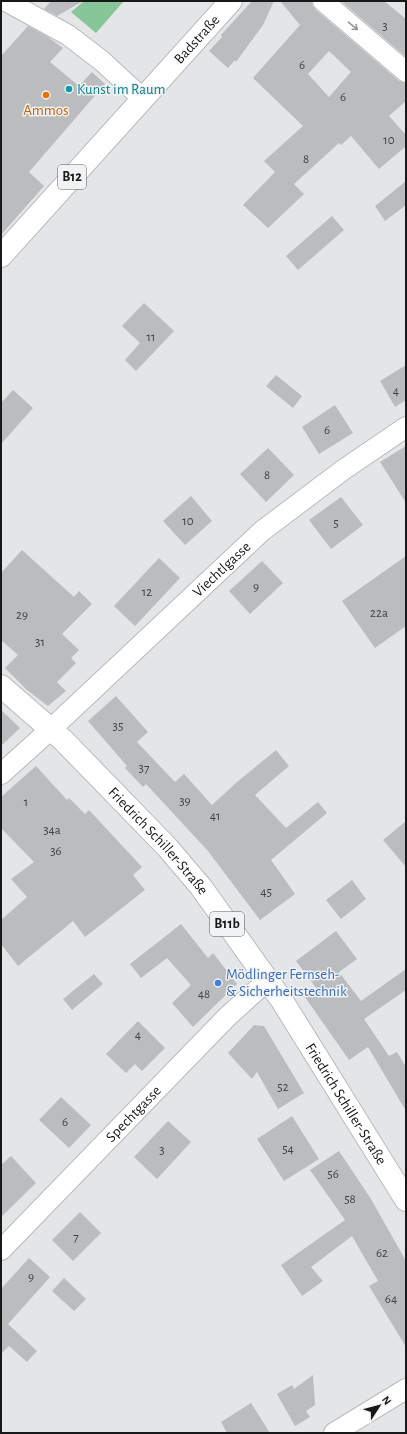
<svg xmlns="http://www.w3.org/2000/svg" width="407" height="1434" viewBox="0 0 407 1434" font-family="'Alegreya Sans',sans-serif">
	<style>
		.green { fill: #87c699 }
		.building { fill: #bbbcbd; fill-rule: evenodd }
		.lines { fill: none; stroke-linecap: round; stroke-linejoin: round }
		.minor-casing { stroke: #b9babc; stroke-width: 22 }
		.major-casing { stroke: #b9babc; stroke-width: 24 }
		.minor { stroke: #fff; stroke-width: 20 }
		.major { stroke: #fff; stroke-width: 22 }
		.oneway { stroke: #979797 }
		.culture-dot { fill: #0f9aa8; stroke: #f1f2f3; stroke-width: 1.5 }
		.food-dot { fill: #e8710a; stroke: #f1f2f3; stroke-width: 1.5 }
		.shop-dot { fill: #3f7fe0; stroke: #f1f2f3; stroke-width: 1.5 }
		.labels { text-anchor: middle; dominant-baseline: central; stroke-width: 3; stroke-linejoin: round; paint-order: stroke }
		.number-label { font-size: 13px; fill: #414141 }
		.shield { fill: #f1f2f3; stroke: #59595a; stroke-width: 1 }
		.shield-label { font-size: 14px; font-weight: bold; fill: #181818 }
		.street-label { font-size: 15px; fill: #181818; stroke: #f1f2f3 }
		.culture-label { font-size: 15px; fill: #0d838f; stroke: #f1f2f3; text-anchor: start }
		.food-label { font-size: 15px; fill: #c56008; stroke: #f1f2f3 }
		.shop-label { font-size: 15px; fill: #366cbe; stroke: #f1f2f3; text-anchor: start }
	</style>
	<rect width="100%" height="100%" fill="#e4e5e6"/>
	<path class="green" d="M84,1H126L123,2L96,33L71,12Z"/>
	<path class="building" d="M51,1H83L57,16L44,9Z
		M252,1H274L263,25L236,62L235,60L228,68L209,51L222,37L221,35Z
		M280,1H312V5L316,10L399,81L406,83V101L389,116L406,135V146L379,169L351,136L341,145L339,143L294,184L304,194L268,228L243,205L275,172L264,161L303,126L253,78L300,25ZM329,51L351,72L329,97L308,74Z
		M341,1H384L406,19V57Z
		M28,26L48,37L63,48L50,62L79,86L92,72L105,84L29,172L44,186L1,235V56Z
		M406,181V205L385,221L375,206Z
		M332,216L344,230L298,270L286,256Z
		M144,303L174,331L136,371L125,360L140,343L122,326Z
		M406,365V400L395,407L380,381Z
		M276,375L302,396L293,408L266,386Z
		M13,390L33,408L1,444V403Z
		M335,405L353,433L319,454L302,427Z
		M406,446V503L380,462Z
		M268,448L294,475L266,502L240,474Z
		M191,496L212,521L185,545L163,521Z
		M341,497L363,525L331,549L309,520Z
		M22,550L74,597L79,591L92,604L62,634L79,650L71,658L76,663L57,682L66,691L48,706L27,690L5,668L18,655L1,640V573Z
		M406,556V626L375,648L342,601Z
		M159,558L180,578L135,626L114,606Z
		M262,561L283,583L250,614L229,591Z
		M116,696L148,732L137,742L175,782L184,774L212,805L237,782L276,750L289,766L255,795L286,828L318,802L327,813L271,860L295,894L260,920L208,851L146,784L143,787L125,768L127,766L88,721Z
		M1,710L20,728L1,746Z
		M36,766L67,800L69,798L85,814L89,810L142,867L133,875L145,890L85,937L73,921L18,966L1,944V920L27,897L11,879L34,862L1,828V797Z
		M406,821V867L383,840Z
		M352,880L366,899L341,919L326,900Z
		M181,924L208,958L213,953L237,984L193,1027L172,1003L191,985L167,958L141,978L130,964Z
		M336,931L357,959L339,972L361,1001L406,969V990L364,1019L389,1056L397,1052L406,1067V1111L368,1047L349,1060L305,997L317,989L296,961Z
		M94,974L103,984L72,1010L63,999Z
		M138,1021L165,1048L142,1071L135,1064L126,1073L106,1054Z
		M254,1025L264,1026L304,1093L278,1109L257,1072L252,1079L228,1053Z
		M61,1097L91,1125L69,1148L39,1120Z
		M292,1116L319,1159L284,1181L257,1139Z
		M168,1121L191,1142L157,1179L134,1157Z
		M339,1151L371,1199L406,1261V1347L369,1286L378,1281L352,1236L311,1267L323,1281L302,1296L281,1265L345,1220L310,1170Z
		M11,1156L36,1183L1,1217V1165Z
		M80,1212L101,1233L73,1261L52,1240Z
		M29,1258L50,1277L8,1324L37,1351L27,1362L9,1346L1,1354V1289Z
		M64,1278L86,1299L74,1311L52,1291Z
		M313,1375L315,1405L306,1411L310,1417L295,1426L277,1394L292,1385L294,1389Z
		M251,1403L270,1433H227L221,1422Z"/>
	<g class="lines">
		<defs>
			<g id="minor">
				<path d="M6,1L68,35L102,61L143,99"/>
				<path d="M323,1L406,72"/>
				<path id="s1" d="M1,774L51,729L262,531L343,470L406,427"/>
				<path id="s2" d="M1,1250L227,1017L268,980"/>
				<path d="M334,1433L406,1389"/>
			</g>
			<g id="major">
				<path id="s3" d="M1,256L231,1"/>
				<path id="s4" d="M1,686L63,740L167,847L201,887L281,999L406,1200"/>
			</g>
		</defs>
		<use href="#minor" class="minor-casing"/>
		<use href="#major" class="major-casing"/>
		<use href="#minor" class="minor"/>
		<use href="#major" class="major"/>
	</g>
	<defs><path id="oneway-shaft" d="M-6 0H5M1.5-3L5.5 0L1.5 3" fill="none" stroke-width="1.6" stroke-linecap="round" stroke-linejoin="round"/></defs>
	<use class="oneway" href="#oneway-shaft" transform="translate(353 26) rotate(40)"/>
	<circle class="culture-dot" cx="69" cy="89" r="4"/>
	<circle class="food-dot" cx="46" cy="95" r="4"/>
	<circle class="shop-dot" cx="218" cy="983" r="4"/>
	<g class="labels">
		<g class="number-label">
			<text x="385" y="26">3</text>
			<text x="302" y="65">6</text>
			<text x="343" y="97">6</text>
			<text x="389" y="140">10</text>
			<text x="306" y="159">8</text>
			<text x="151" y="337">11</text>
			<text x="396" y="391">4</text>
			<text x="327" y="430">6</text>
			<text x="267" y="475">8</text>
			<text x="188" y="521">10</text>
			<text x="336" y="523">5</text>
			<text x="256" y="587">9</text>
			<text x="147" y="592">12</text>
			<text x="379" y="613">22a</text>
			<text x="22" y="615">29</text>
			<text x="40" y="642">31</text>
			<text x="118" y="726">35</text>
			<text x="144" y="768">37</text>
			<text x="185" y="801">39</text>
			<text x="26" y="802">1</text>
			<text x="215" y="816">41</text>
			<text x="52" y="830">34a</text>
			<text x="56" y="851">36</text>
			<text x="266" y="892">45</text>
			<text x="204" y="994">48</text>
			<text x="138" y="1035">4</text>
			<text x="283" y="1087">52</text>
			<text x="65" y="1122">6</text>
			<text x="288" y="1149">54</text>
			<text x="162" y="1150">3</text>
			<text x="333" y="1174">56</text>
			<text x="350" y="1199">58</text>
			<text x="76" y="1237">7</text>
			<text x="382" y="1253">62</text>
			<text x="31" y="1277">9</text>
			<text x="391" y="1299">64</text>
		</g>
		<g class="shield">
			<rect x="58" y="165" width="28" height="24" rx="3"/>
			<rect x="210" y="912" width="34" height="24" rx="3"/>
		</g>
		<g class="shield-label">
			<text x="72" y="177">B12</text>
			<text x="227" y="924">B11b</text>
		</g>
		<g class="street-label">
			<text stroke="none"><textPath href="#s3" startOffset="292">Badstraße</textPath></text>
			<text stroke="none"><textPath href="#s1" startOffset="301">Viechtlgasse</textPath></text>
			<text stroke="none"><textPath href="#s4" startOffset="221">Friedrich Schiller-Straße</textPath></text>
			<text stroke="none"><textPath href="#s4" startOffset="545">Friedrich Schiller-Straße</textPath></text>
			<text stroke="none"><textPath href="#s2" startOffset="190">Spechtgasse</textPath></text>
		</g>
		<g class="culture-label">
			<text x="77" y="89">Kunst im Raum</text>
		</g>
		<g class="food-label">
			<text x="46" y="110">Ammos</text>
		</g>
		<g class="shop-label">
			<text x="226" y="974">Mödlinger Fernseh-<tspan x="226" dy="17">&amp; Sicherheitstechnik</tspan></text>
		</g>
	</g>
	<rect width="407" height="1434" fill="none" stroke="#181818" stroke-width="4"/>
	<g transform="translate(379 1406) rotate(54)" stroke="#f1f2f3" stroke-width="3" paint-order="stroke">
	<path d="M0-3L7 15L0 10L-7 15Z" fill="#181818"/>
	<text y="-6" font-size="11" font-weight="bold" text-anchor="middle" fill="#181818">N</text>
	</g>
</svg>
